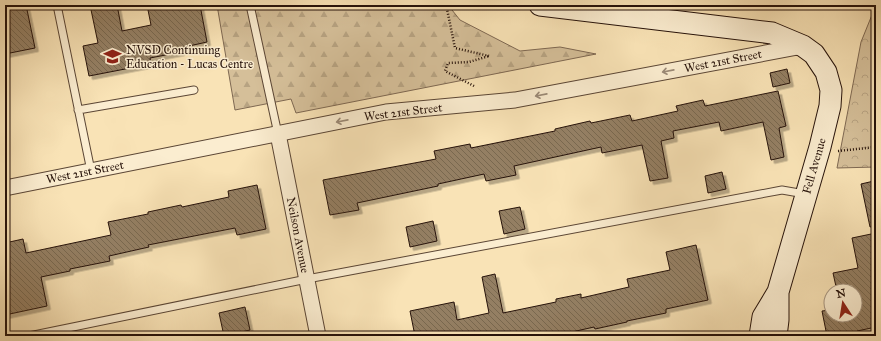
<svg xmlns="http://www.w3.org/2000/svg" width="881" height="341" viewBox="0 0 881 341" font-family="'IM FELL Great Primer',serif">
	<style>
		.forest { fill: url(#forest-firs); stroke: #7e6852 }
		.park { fill: url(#park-crowns); stroke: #7e6852 }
		.building { fill: url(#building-back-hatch); stroke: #26120a; filter: url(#shadow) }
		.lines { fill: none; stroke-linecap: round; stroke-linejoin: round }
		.lane-casing { stroke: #5b4635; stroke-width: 9 }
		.street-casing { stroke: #5b4635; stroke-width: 17 }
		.secondary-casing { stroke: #26120a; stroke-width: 23 }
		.path { stroke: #26120a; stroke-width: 2.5; stroke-dasharray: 1 2; stroke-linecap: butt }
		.lane { stroke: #fbedd0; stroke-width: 7 }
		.street { stroke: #fbedd0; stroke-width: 15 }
		.secondary { stroke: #fbedd0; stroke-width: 21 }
		.oneway { stroke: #9b8a77 }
		.labels { text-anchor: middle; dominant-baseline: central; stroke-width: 3; stroke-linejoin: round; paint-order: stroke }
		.poi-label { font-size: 12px; fill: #26120a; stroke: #fbedd0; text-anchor: start }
		.street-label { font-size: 12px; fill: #26120a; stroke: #fbedd0 }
	</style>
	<defs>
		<pattern id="forest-firs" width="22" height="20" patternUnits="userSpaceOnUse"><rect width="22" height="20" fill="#d5bf99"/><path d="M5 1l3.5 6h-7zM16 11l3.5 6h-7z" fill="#b7a382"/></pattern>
		<pattern id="park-crowns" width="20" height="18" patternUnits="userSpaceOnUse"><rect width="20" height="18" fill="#d5bf99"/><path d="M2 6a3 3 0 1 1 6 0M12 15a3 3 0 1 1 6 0" fill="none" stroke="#b7a382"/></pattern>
		<pattern id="building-back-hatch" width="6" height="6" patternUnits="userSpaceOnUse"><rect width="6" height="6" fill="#947f63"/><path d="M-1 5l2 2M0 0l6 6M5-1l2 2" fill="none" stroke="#796750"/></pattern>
		<filter id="shadow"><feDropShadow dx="3.5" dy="3.5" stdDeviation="0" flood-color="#0004"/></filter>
	</defs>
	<rect width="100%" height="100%" fill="#f9e3b6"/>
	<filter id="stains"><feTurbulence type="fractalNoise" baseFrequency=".005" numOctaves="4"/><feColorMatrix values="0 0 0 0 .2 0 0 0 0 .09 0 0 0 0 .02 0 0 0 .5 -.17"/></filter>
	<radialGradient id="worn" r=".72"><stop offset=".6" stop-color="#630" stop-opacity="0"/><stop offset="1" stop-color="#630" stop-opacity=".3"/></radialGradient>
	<path class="forest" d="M217,5H448L460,20L520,51L560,47L596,54L296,113L291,99L235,110Z"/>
	<path class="park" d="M876,5V167L837,168L861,42Z"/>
	<path class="building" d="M5,5H26L35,48L5,54Z
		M90,5H117L122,31L151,25L147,5H200L207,42L180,48L181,52L150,58L151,64L89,76L83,46L98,43Z
		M787,69L790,83L773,87L770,73Z
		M778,91L786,126L779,128L784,157L771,160L763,122L721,131L719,122L673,131L674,138L661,141L668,178L650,181L642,145L602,153L601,147L514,166L516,175L486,181L484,174L438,184V186L357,203L359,210L330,215L323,180L436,159L434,151L470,144L471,148L555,131V129L590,121L591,123L630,115L632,121L678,111L676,106L703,100L705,106Z
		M722,172L726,189L708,193L705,176Z
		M874,181L876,189V226L870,227L861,184Z
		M257,185L266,229L237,235L235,228L148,245L149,247L109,256L110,261L70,269V271L41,277L47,306L5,315V243L23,239L26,253L111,235L108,222L148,214V212L181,205L182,207L229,197L228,191Z
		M520,207L525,229L504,234L499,211Z
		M433,221L437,241L410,247L406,227Z
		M876,233V327L857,331L858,336H827L822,311L831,310V315H855V291H837L833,273L858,268L852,238Z
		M696,245L708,300L666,309V313L627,321V322L595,329L594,327L563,334L562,332L542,336H415L410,311L454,302L457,320L489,313L482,277L495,274L503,313L556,302V299L581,294V298L629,287L627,279L670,270L666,252Z
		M245,307L250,330L224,336L219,313Z"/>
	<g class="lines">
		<defs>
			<path id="lane" d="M57,5L91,171
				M250,5L278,134
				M78,110L194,90
				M29,336L307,279L782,190L805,194"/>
			<path id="street" d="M278,134L318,336
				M5,188L386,112L515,100L803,46"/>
			<path id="secondary" d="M540,5L772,33L803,46L814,54L826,72L831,90L830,106L820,147L778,292L763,317L760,336
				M776,336L778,320V293"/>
		</defs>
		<use href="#lane" class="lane-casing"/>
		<use href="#street" class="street-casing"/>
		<use href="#secondary" class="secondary-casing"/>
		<path class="path" d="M448,5L447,9L455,48L489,56
			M474,86L445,71L448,63L469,62L489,56
			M838,151L876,147"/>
		<use href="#lane" class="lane"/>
		<use href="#street" class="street"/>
		<use href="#secondary" class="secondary"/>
	</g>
	<defs><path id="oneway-shaft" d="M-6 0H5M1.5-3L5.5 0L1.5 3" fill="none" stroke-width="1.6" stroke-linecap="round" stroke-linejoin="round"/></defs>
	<g class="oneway">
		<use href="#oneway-shaft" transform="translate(668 71) rotate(169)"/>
		<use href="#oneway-shaft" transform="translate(541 95) rotate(169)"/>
		<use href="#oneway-shaft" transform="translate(342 121) rotate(169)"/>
	</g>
	<defs>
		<symbol id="school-bare" viewBox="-9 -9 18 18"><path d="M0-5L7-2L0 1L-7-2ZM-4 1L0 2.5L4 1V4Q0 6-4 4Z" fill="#8f2418" stroke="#fbedd0" stroke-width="2.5" paint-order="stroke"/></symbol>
	</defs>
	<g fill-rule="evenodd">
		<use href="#school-bare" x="100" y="44" width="25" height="25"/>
	</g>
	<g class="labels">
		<g class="poi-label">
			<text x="126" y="50">NVSD Continuing<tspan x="126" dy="14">Education - Lucas Centre</tspan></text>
		</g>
		<g class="street-label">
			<text transform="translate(723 61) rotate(-11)">West 21st Street</text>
			<text transform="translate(403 112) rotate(-7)">West 21st Street</text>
			<text transform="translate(814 166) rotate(-74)">Fell Avenue</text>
			<text transform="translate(85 172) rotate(-11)">West 21st Street</text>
			<text transform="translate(298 235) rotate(79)">Neilson Avenue</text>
		</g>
	</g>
	<rect width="881" height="341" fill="none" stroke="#f9e3b6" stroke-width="20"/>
	<rect x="6" y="6" width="869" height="329" fill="none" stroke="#26120a" stroke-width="2"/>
	<rect x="10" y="10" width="861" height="321" fill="none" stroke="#26120a"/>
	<g transform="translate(843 303) rotate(348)"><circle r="19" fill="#fbedd0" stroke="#a69581"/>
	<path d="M0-3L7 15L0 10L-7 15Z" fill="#8f2418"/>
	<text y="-6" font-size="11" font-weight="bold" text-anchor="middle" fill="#26120a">N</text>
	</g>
	<rect width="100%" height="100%" filter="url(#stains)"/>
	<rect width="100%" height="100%" fill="url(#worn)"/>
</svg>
